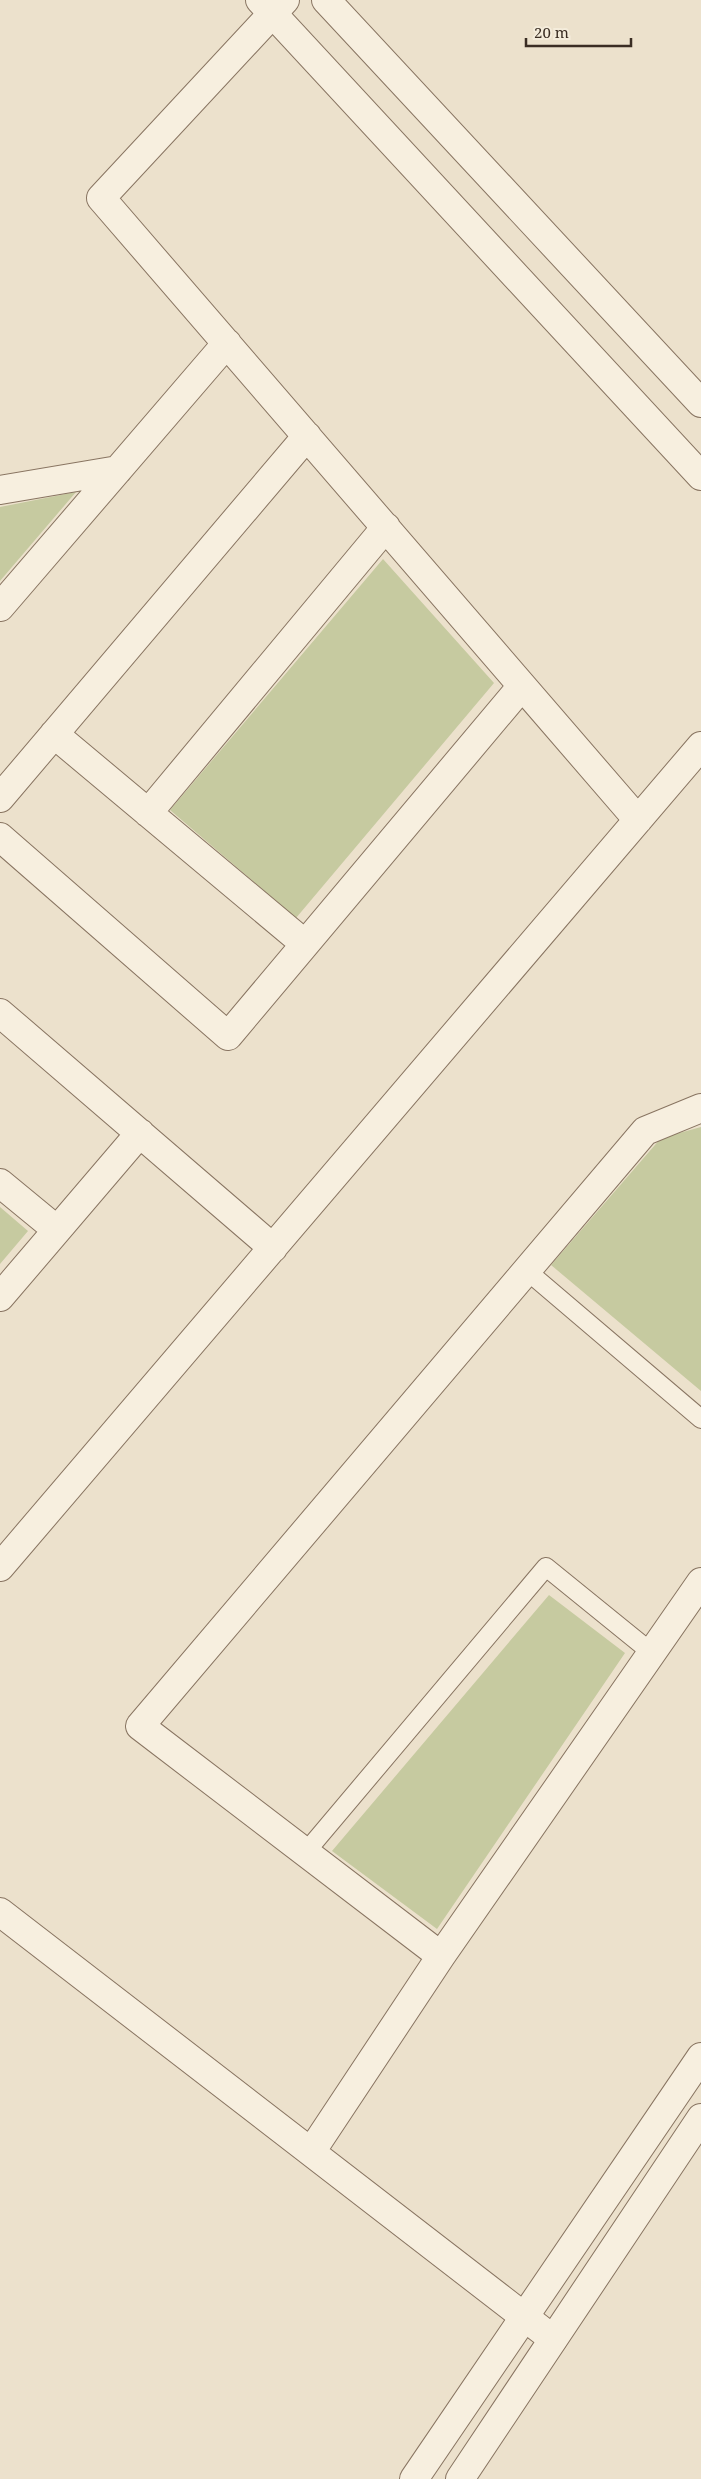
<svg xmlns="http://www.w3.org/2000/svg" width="701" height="2479" viewBox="0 0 701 2479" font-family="'Noto Serif',serif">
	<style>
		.green { fill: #c6caa0 }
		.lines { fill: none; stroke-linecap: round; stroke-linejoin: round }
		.service-casing { stroke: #887461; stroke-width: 20 }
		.minor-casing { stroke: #887461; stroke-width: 30 }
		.tertiary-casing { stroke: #887461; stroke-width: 30 }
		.service { stroke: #f7efdf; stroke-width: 18 }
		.minor { stroke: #f7efdf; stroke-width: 28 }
		.tertiary { stroke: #f7efdf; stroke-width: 28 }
	</style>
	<rect width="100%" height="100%" fill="#ece1cc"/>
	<path class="green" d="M76,492L0,581V507Z
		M383,559L494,683L296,918L170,810Z
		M701,1127V1391L551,1265L661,1138Z
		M0,1207L28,1231L0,1264Z
		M549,1595L625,1653L437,1929L332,1851Z"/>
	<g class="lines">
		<defs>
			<path id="service" d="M526,1270L701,1419
				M305,1853L546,1567L652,1653"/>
			<path id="minor" d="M285,0L101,198L638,820
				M0,490L118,470
				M0,607L227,343
				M54,734L305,944
				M0,798L307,436
				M148,813L386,527
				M0,837L228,1036L522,686
				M0,1013L273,1248
				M0,1183L57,1230
				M0,1297L140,1133
				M0,1567L701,746
				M0,1912L553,2339
				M441,1956L140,1726L645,1131L701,1108
				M311,2152L441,1956L701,1582"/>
			<path id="tertiary" d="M260,0L701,476
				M326,0L701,403
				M414,2479L701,2057
				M460,2479L701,2118"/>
		</defs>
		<use href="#service" class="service-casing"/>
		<use href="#minor" class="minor-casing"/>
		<use href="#tertiary" class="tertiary-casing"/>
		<use href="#service" class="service"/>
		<use href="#minor" class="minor"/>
		<use href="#tertiary" class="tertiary"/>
	</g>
	<path d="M526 38v8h105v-8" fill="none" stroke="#3a2d23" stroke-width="2.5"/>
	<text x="534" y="38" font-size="15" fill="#3a2d23" stroke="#f4ecdb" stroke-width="4" paint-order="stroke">20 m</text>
</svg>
